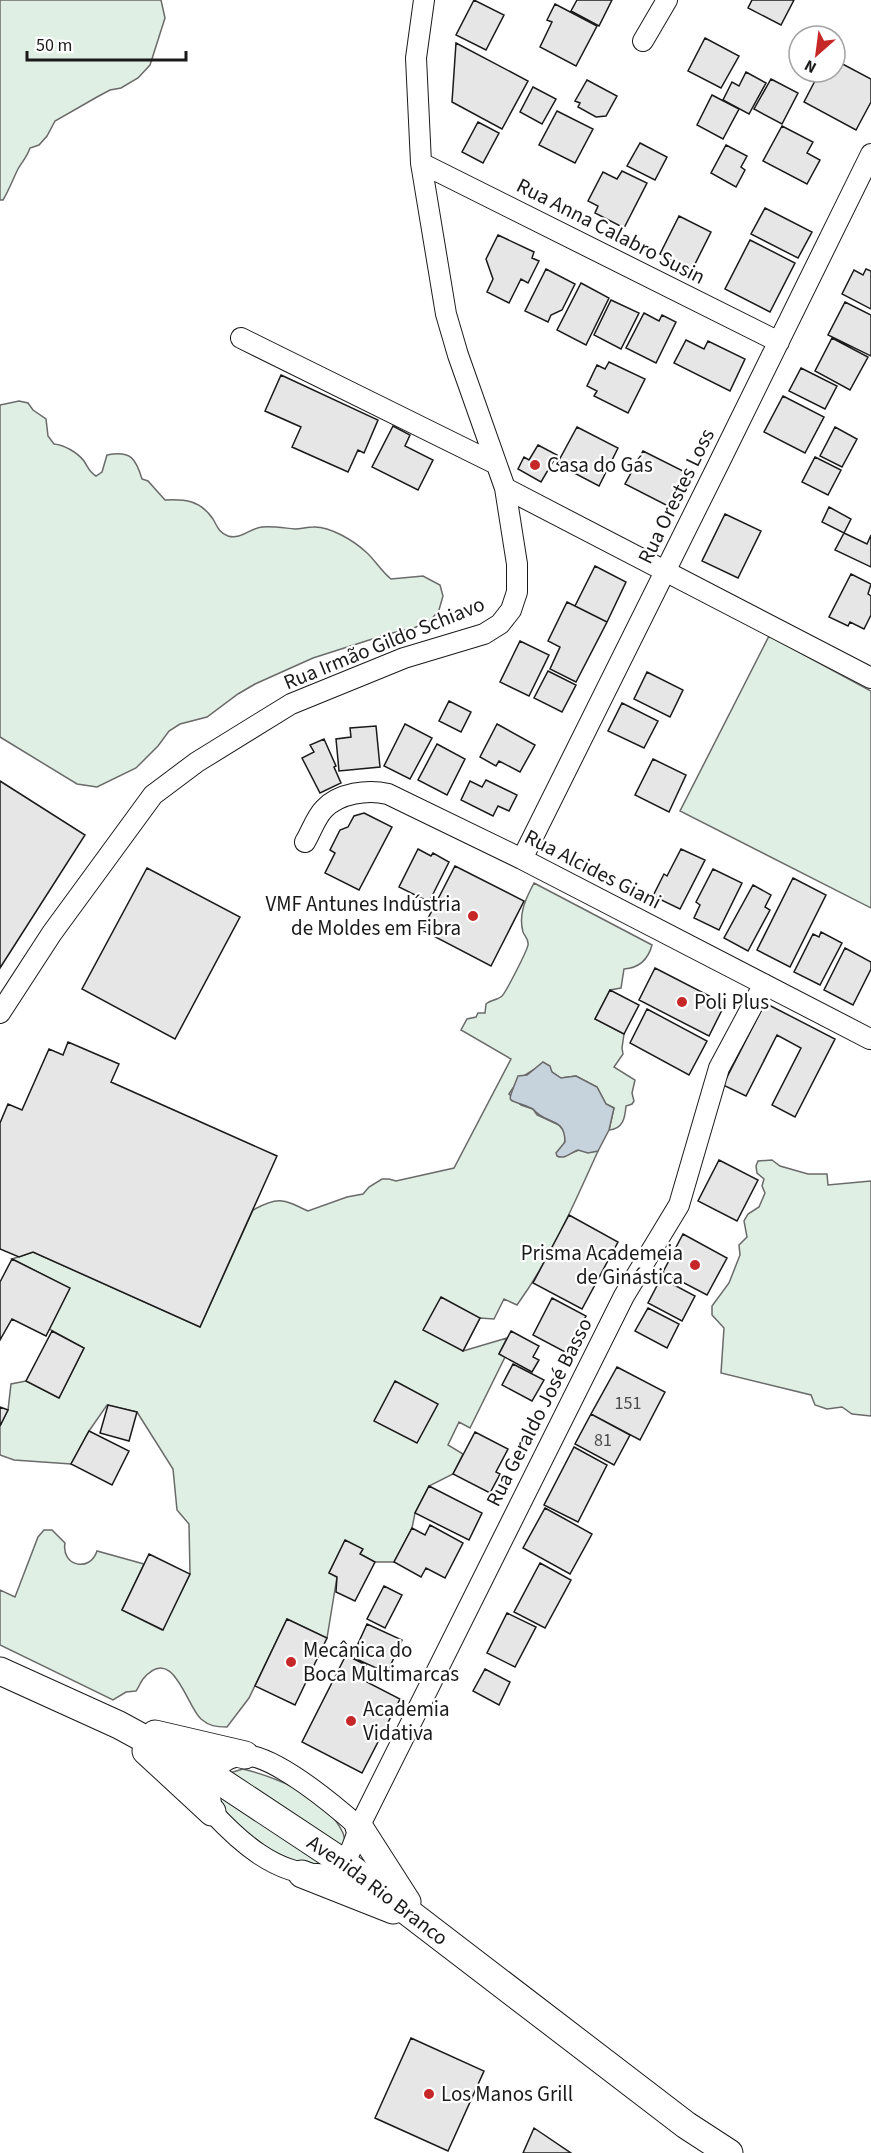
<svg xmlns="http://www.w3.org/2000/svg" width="871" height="2153" viewBox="0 0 871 2153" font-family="'Source Sans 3',sans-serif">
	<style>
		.green { fill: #e0efe3; stroke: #6a6a6a; stroke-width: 1.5 }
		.water { fill: #c6d2dc; stroke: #6a6a6a; stroke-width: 1.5 }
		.building { fill: #e6e6e6; stroke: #1a1a1a; stroke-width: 1.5 }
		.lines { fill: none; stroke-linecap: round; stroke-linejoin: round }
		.street-casing { stroke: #1a1a1a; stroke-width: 22 }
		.secondary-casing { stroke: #1a1a1a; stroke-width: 29 }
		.street { stroke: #fff; stroke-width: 20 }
		.secondary { stroke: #fff; stroke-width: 27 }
		.poi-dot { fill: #c62828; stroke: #fff; stroke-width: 2 }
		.labels { text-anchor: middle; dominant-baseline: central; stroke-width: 4.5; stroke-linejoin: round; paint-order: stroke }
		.number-label { font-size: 18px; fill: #4d4d4d }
		.street-label { font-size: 21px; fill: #1a1a1a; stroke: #fff }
		.poi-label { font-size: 21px; fill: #1a1a1a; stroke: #fff; text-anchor: start }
	</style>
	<rect width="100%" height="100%" fill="#fff"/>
	<path class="green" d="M0,0H161L165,18L150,65L138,78L121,88L110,90L97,97L55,121L47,136L39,145L30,148C27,157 22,162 18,169C13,179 9,190 3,200H0Z
		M19,401L28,403L33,410L46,419L48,436L54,444C64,445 77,452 84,461C88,467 89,472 96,476L102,472L107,455C131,450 136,459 142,479L148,481L165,500C185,499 200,500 213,519C217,526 219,533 228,536C241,540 250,528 262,527C273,526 284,528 295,529C301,529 307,527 313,527C330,526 354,541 366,552C375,560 381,571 391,579L423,576L440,585L443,596L439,610L431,620L414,628L388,634L313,658L255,684L238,694L207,717L180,724L169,731L158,746L136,768L97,787L77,784L0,737V405Z
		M769,636L871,691V908L680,811Z
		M534,883L652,945C648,960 639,968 624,969L621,988L610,990L595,1019L624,1034L622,1048L623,1054L614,1067L635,1080L632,1093L634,1101L632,1104L626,1106C625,1118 623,1129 609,1130L614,1108L606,1104L597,1087L576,1076L561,1078L552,1072L548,1065C531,1068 518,1079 509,1094L521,1105L533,1109L537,1115L559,1125L566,1133L564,1145L571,1153L579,1150L588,1152L598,1151C574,1204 551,1258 517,1305L504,1299L494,1319L480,1318L463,1351L507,1338L499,1354L505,1357L470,1428L459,1422L448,1445L463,1454L453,1474L429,1486L415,1513L412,1528L394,1562H375L360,1554L362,1550L345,1541L329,1573L337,1577L327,1638L287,1619L249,1698L227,1727C216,1727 209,1726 201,1719C186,1705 173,1643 143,1679C140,1683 139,1687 136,1691L126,1692L113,1700L0,1645V1590L15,1597L38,1537L44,1530H52L65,1543C61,1566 90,1573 97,1551L144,1564L122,1610L162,1630L190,1574L189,1524L177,1510L173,1469L137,1412L107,1405L89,1431L71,1464L14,1460L0,1455V1426L8,1410L11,1384L26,1381L59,1398L84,1348L49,1329L69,1288L12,1259L33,1252L200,1327L253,1210C278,1196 283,1199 308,1211L347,1197L363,1194L369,1187L382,1179H389L396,1181L454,1168L511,1059L461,1030L467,1019L476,1017L478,1013H485L486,1004C490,1000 498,1000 502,996C506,992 527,951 528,945C529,939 525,937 523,932C518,914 526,898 534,883Z
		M772,1160L780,1166L808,1174H827L828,1185L871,1181V1416L852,1414L842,1407L827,1409L815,1405L811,1395L721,1373L724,1328L712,1315V1306L729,1283L740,1255L739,1245L747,1237L744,1221L748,1214L759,1207L765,1193L762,1186L764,1179L757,1173L756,1166L758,1161Z
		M243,1769C279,1778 326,1797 343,1833C345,1838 345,1845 345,1851L226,1774Z
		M214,1789L332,1867L298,1863L264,1847L233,1822L221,1805Z"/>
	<path class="water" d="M543,1062L550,1066L552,1072L561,1078L576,1076L597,1087L606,1104L614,1108L609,1130L598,1151L588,1153L578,1150C571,1152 565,1160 557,1156L556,1153L565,1142C565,1116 545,1125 533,1109C507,1096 505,1109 518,1076L527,1075Z"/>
	<path class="building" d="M474,0L504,15L486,50L456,35Z
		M577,0H612L599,26L571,11Z
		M752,0H794L781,25L748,8Z
		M555,4L597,26L576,66L540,47L552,22L547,20Z
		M705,38L739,56L721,88L688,71Z
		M456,43L528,81L502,129L452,102Z
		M835,60L871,79V102L856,130L804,102L817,77L816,72H835Z
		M746,72L766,83L749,114L723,100L732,82L739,86Z
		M771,79L798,93L782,124L754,109Z
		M587,80L617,96L606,116L596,117L578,107L580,103L575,101Z
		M533,87L556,99L542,124L520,112Z
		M712,95L739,109L723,139L697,125Z
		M557,111L593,129L575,163L539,145Z
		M478,122L499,133L483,163L462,152Z
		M782,126L813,142L807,153L820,160L807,184L763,161Z
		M640,143L667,157L655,180L627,166Z
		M726,145L747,156L741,167L745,170L736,187L711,173Z
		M622,171L647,183L624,228L595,213L598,206L588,201L603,172L617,179Z
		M765,208L812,232L798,258L751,234Z
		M679,216L711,232L692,270L660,254Z
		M498,235L534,252L532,258L539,261L528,283L521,279L509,303L487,292L493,279L486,259Z
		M750,240L795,263L770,312L725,289Z
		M546,269L575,284L562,310L551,315L548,322L525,311Z
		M866,269L871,271V309L842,294L854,270L863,275Z
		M581,283L609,298L586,345L557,330Z
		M611,300L639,313L621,349L594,335Z
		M845,302L871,315V356L828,335Z
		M644,313L659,321L662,315L676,322L656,363L626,348Z
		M832,338L868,357L850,390L815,371Z
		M686,340L704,349L708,341L745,359L730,391L674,363Z
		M609,362L645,379L628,413L594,396L597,391L587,386L597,365L605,369Z
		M801,368L837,386L825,409L789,391Z
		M281,375L378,420L364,453L358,450L348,472L292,447L301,427L265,411Z
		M783,396L824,417L805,453L764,432Z
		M393,426L410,435L405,446L433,460L418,490L372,467Z
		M577,427L618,448L599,486L557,464Z
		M835,427L857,439L842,467L820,456Z
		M538,445L557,455L541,482L518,469L524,457L529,460Z
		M643,451L685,472L668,506L625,484Z
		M815,457L841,470L828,495L802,482Z
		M829,507L851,519L844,533L822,522Z
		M725,514L761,531L738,578L702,561Z
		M844,533L867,544L871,535V567L835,550Z
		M595,566L626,582L607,622L575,606Z
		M851,574L871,584L868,594L871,596V615L864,629L850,622L848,626L829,617Z
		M567,602L607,622L576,682L550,669L560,647L548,641Z
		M520,641L549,655L529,696L500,682Z
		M548,671L576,685L562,712L534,698Z
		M647,672L683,690L670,717L634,699Z
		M449,701L471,712L461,732L439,721Z
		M622,703L658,721L644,748L608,731Z
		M405,724L432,738L410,779L384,766Z
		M497,724L535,745L520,772L499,761L496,766L480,757Z
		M376,726L380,767L339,771L336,739L351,737L350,728Z
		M324,739L336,766L334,767L341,783L320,793L302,758L314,752L310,745Z
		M437,744L465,759L447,795L418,780Z
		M653,759L686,775L669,812L635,795Z
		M486,780L517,795L509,811L498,806L493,816L461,800L470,781L482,787Z
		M0,781L85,835L0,968Z
		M364,813L392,827L359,890L325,873L335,853L330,850L340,830L348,827L354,816Z
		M418,849L431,856L433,853L449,862L429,902L399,887Z
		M681,849L705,860L680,909L653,896L664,874L667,876Z
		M455,866L524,901L491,966L422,930Z
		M147,868L240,917L175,1039L82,989Z
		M713,869L742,883L719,930L694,918L700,905L696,902Z
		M793,878L826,895L790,967L757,950Z
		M753,885L771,895L765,907L770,910L748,951L724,938Z
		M821,932L842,943L820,985L794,972L813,934L819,937Z
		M845,948L871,962V969L853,1005L824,990Z
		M655,968L725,1004L709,1036L639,1000Z
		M610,990L639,1005L624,1034L595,1019Z
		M765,1003L835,1039L795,1117L772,1105L801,1048L777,1035L746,1096L723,1085Z
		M647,1009L707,1041L689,1075L630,1043Z
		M68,1042L119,1064L111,1082L277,1156L200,1327L33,1252L19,1257L0,1249V1123L8,1104L22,1110L49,1049L63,1055Z
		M719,1160L758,1180L737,1221L698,1201Z
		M569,1215L618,1242L582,1309L533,1283Z
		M683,1234L727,1258L707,1295L663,1272Z
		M12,1259L70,1288L46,1336L12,1319L0,1340V1282Z
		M661,1278L695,1296L682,1321L648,1303Z
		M441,1297L480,1318L463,1351L423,1330Z
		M552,1298L586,1316L567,1353L533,1335Z
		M648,1308L679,1324L667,1348L635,1331Z
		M52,1331L84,1348L59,1398L26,1381Z
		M511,1331L539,1346L533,1357L539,1360L532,1372L499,1354Z
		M513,1364L544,1380L532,1401L502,1385Z
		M617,1367L665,1392L640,1440L591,1414Z
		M395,1381L438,1404L417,1443L374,1421Z
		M108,1405L137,1412L129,1441L100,1433Z
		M0,1407L8,1410L0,1426Z
		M591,1414L630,1435L614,1465L575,1444Z
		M89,1431L129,1451L112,1485L71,1464Z
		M475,1432L508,1449L496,1472L500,1474L490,1493L453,1474Z
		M574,1447L607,1465L578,1522L544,1505Z
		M429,1486L482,1513L469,1540L415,1513Z
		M545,1508L592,1534L570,1574L523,1548Z
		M430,1525L463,1543L445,1578L426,1568L421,1577L394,1562L412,1528L425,1535Z
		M345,1540L363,1549L360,1554L375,1562L355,1601L336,1592L337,1577L329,1573Z
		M149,1554L190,1574L163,1630L122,1610Z
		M540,1563L571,1580L545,1628L514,1612Z
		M384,1586L402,1595L385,1628L367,1619Z
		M507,1613L536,1627L515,1667L487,1653Z
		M287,1619L327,1638L295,1705L255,1686Z
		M367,1624L402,1640L387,1673L352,1657Z
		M346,1655L366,1665L359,1678L400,1699L362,1773L302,1742Z
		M485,1669L510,1682L499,1705L473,1691Z
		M411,2038L484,2071L448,2151L375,2118Z
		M534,2128L571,2153H523Z"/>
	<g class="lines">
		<defs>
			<path id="street" d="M643,41L667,0
				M421,163L779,342
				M241,338L496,464
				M505,488L871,678
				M305,842C311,832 316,817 324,809C339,793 368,789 388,794L522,859L870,1039
				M522,859L719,463L871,154
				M0,1013L52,933L153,795L197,762L291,704L404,658L484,634L500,624L511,610L517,592V564L505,488L458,355L446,314L421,163L416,58L424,0
				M359,1827C334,1805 278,1758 246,1755C240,1755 229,1758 224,1762C219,1765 213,1770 211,1775C207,1785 211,1801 212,1812C239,1841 275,1874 317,1874C322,1874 327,1875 331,1873C348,1863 354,1844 359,1827L624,1296L679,1205L719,1068L764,984"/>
			<g id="secondary">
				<path id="s1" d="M0,1671L119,1725L211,1775L344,1863L686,2125L729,2153"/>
				<path d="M155,1734L245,1755"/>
				<path d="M146,1751L212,1812"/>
				<path d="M359,1827L407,1902"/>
				<path d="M302,1874L393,1910"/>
			</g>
		</defs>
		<use href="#street" class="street-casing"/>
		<use href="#secondary" class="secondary-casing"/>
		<use href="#street" class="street"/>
		<use href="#secondary" class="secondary"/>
	</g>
	<g class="poi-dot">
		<circle cx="535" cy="465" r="6"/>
		<circle cx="473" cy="916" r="6"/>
		<circle cx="682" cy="1002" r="6"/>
		<circle cx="695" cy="1265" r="6"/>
		<circle cx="291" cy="1662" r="6"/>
		<circle cx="351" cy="1721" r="6"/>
		<circle cx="429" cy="2094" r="6"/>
	</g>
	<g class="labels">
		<g class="number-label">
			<text x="628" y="1403">151</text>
			<text x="603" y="1440">81</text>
		</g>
		<g class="street-label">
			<text transform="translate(611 231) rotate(27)">Rua Anna Calabro Susin</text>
			<text transform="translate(676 496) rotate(-64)">Rua Orestes Loss</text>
			<text transform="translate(384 643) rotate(-22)">Rua Irmão Gildo Schiavo</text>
			<text transform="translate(593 869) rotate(27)">Rua Alcides Giani</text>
			<text transform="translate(539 1412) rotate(-63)">Rua Geraldo José Basso</text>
			<text stroke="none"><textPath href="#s1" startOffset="438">Avenida Rio Branco</textPath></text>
		</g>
		<g class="poi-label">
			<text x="547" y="465">Casa do Gás</text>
			<text x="461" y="904" text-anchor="end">VMF Antunes Indústria<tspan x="461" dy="24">de Moldes em Fibra</tspan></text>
			<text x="694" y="1002">Poli Plus</text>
			<text x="683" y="1253" text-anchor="end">Prisma Academeia<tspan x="683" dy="24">de Ginástica</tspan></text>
			<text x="303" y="1650">Mecânica do<tspan x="303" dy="24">Boca Multimarcas</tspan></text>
			<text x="363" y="1709">Academia<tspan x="363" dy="24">Vidativa</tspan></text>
			<text x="441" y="2094">Los Manos Grill</text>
		</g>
	</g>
	<g transform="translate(817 54) rotate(208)"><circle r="28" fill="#ffffff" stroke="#a3a3a3" stroke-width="1.5"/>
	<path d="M0-4.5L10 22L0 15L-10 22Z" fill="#c62828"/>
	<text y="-9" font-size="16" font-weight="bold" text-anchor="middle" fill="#1a1a1a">N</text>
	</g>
	<path d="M27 51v9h159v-9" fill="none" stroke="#1a1a1a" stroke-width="3"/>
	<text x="36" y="51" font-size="18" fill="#1a1a1a" stroke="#ffffff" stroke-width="4.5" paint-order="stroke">50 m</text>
</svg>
